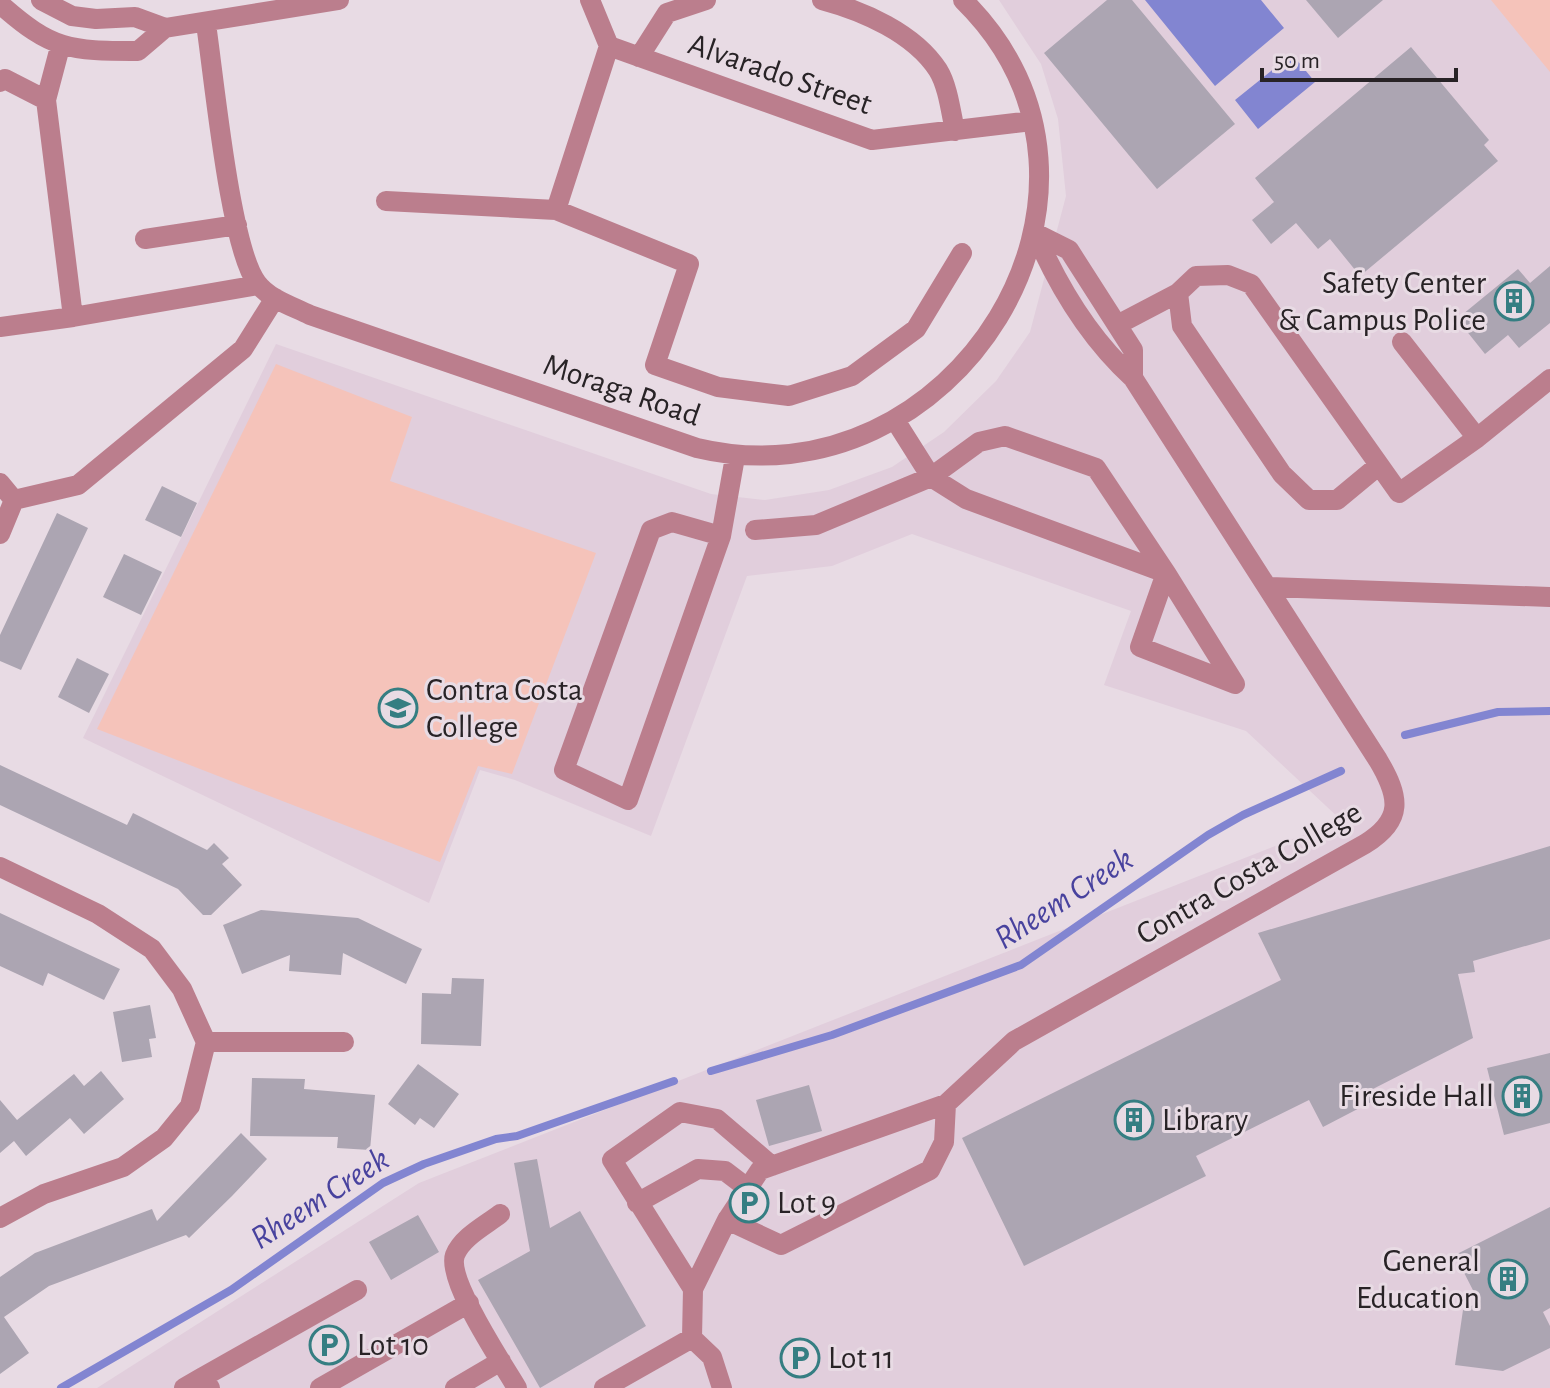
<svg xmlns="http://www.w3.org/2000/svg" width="1550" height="1388" viewBox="0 0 1550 1388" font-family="'Alegreya Sans',sans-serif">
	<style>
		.built { fill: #e1cedc }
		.green { fill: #f5c3ba }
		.water { fill: #8285d1 }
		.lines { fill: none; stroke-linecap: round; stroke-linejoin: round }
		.stream { stroke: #8285d1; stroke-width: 8 }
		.building { fill: #aca5b2 }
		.minor { stroke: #bb7e8d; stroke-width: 20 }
		.labels { text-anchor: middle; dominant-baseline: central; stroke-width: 6; stroke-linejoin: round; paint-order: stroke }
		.street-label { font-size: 32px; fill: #282326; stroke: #e8dbe4 }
		.poi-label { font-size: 32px; fill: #282326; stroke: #e8dbe4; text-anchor: start }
		.water-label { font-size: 34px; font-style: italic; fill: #48429e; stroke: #e8dbe4 }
	</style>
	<rect width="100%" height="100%" fill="#e8dbe4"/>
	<path class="built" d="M999,0H1550V1388H97L419,1183L1341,820L1246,731L1104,685L1131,611L912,534L832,566L747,576L651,836L515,780L480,770L429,903L83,738L276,344L711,494L765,500L829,490L892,467L944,432L996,381L1030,332L1066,196L1058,119L1041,64Z"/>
	<path class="green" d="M1491,0H1550V72Z
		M276,364L412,417L390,481L596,553L512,774L478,766L440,862L97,729Z"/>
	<path class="water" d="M1145,0H1261L1284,28L1215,86Z
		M1292,54L1315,82L1258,129L1235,100Z"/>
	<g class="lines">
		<path class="stream" d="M1405,735L1498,712L1550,711
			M711,1071L832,1035L1021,965L1208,835L1243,815L1341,771
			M61,1388L231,1290L383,1183L424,1164L496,1139L517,1136L674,1081"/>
	</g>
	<path class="building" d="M1107,0H1132L1235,124L1157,189L1044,53Z
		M1306,0H1383L1338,38Z
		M1411,47L1489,140L1484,145L1498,161L1360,276L1330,239L1318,249L1296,223L1271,244L1252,220L1274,202L1255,178Z
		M1550,266V323L1519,348L1508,335L1485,354L1457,319L1518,269L1530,283Z
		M162,486L197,503L181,537L145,520Z
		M57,513L88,528L21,670L0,661V635Z
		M124,554L162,572L141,615L103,597Z
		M77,658L109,674L89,713L58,697Z
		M0,765L127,825L133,813L207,850L214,843L229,858L222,864L242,885L211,915H203L178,889L0,805Z
		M1550,846V939L1473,961L1475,972L1458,974L1473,1038L1367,1092L1373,1101L1323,1127L1309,1100L1196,1156L1206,1176L1024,1266L962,1138L1281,980L1258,933Z
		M261,910L358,918L422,949L406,984L343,953L341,975L289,971L290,955L242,974L223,925Z
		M0,913L120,969L104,1000L48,973L43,986L0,966Z
		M452,978L484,979L481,1046L421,1044L422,993L451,994Z
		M150,1005L156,1038L149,1039L152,1057L122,1062L113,1012Z
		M1550,1053V1123L1504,1135L1487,1068Z
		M418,1064L459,1094L434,1128L420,1118L415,1125L388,1104Z
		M101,1071L124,1099L84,1134L70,1118L26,1156L14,1141L0,1153V1100L17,1120L74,1074L84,1086Z
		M252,1078L305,1079L304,1089L375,1095L370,1150L337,1148L338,1137L250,1136Z
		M809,1085L822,1131L769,1146L756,1100Z
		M241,1133L267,1159L232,1196L189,1238L186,1235L49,1286L4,1317L29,1353L0,1374V1277L35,1253L152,1209L157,1221Z
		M537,1159L550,1228L580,1211L646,1326L540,1388L478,1280L530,1251L514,1163Z
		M1550,1207V1308L1543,1312L1550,1326V1348L1503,1371L1455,1365L1463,1310L1479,1302L1455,1255Z
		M418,1215L439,1252L391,1280L369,1242Z"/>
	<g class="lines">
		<path class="minor" d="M41,0L72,16L96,19L135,17L165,28L339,0
			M590,0L609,46L872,140L1032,121
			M822,0C863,11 914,33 938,70C948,86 951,113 955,131
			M0,4C52,50 69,51 138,51L165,28
			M206,24C214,77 230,248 257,283C269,299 292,306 310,315L697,448C953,509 1155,189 963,0
			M639,57L667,13L706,0
			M0,82L5,79L46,100
			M386,201L556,210L689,264L655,365L718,387L789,396L852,376L916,329L962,253
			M556,210L609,46
			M1035,233L1069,250L1133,350V378
			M145,239L237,225
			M1178,293L1182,326L1282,474L1309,500H1337L1378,466
			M73,317L258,285
			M1117,325L1178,293L1196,276L1228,275L1251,284L1399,493L1477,438L1550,379
			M0,327L73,317L46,100L60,47
			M1402,342L1477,438
			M0,483L14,500
			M14,500L78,485L243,349L275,298
			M755,530L816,525L931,477L979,442L1005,436L1096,468L1166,573L1140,647L1235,684L1166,573L966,499L931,477L895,420
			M0,534L14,500
			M721,536L672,522L651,530L564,770L628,800L721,536L735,457
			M1267,587L1550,597
			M0,867L98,914L152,949L182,989L206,1042L190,1106L164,1138L123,1167L44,1194L0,1218
			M206,1042H344
			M637,1203L698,1169L725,1171L746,1187
			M500,1214C486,1225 462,1237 455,1255C446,1280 503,1364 517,1388
			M727,1220L781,1245L930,1170L944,1142L946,1104
			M693,1289L612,1160L680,1112L717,1119L772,1166
			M692,1338L693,1289L727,1220L760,1170L946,1104L1014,1041L1365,844C1404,820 1400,797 1378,760L1133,378C1090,339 1058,286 1035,233
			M692,1338L712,1357L722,1388
			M184,1388L203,1377
			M210,1388L203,1377L357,1290
			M320,1388L469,1303
			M455,1388L501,1361
			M604,1388L692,1338"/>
	</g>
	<defs>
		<symbol id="building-ring" viewBox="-11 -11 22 22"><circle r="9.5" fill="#e8dbe4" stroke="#357e82" stroke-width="1.5"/><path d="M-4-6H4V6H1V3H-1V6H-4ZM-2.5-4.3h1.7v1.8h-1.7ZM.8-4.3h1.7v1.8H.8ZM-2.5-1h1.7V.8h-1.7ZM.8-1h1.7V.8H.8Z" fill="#357e82"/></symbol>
		<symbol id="university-ring" viewBox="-11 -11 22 22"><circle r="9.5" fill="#e8dbe4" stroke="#357e82" stroke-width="1.5"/><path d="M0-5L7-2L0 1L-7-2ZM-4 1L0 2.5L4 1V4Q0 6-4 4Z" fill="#357e82"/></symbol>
		<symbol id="parking-ring" viewBox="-11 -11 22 22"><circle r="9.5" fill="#e8dbe4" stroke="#357e82" stroke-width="1.5"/><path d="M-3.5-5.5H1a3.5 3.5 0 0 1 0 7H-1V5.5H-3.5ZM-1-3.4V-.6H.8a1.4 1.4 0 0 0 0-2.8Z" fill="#357e82"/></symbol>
	</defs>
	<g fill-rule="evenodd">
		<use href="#building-ring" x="1492" y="279" width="44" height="44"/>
		<use href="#university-ring" x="376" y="686" width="44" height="44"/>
		<use href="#building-ring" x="1500" y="1074" width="44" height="44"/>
		<use href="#building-ring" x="1112" y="1098" width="44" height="44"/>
		<use href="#parking-ring" x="727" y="1181" width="44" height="44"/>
		<use href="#building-ring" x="1486" y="1257" width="44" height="44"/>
		<use href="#parking-ring" x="307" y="1323" width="44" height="44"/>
		<use href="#parking-ring" x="778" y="1336" width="44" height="44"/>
	</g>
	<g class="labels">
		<g class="street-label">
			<text transform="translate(780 74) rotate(19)">Alvarado Street</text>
			<text transform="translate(622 390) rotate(19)">Moraga Road</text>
			<text transform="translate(1249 873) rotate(-30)">Contra Costa College</text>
		</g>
		<g class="poi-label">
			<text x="1486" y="283" text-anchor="end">Safety Center<tspan x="1486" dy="37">&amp; Campus Police</tspan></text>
			<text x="426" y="690">Contra Costa<tspan x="426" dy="37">College</tspan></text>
			<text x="1494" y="1096" text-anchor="end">Fireside Hall</text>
			<text x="1162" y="1120">Library</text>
			<text x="777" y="1203">Lot 9</text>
			<text x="1480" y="1261" text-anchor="end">General<tspan x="1480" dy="37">Education</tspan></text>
			<text x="357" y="1345">Lot 10</text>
			<text x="828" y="1358">Lot 11</text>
		</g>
		<g class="water-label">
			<text transform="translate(1064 899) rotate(-33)">Rheem Creek</text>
			<text transform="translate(320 1199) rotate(-33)">Rheem Creek</text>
		</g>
	</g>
	<path d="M1262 68v12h194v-12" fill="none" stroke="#282326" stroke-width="4"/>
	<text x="1274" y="68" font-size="24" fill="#282326" stroke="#e8dbe4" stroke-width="6" paint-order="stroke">50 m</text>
</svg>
